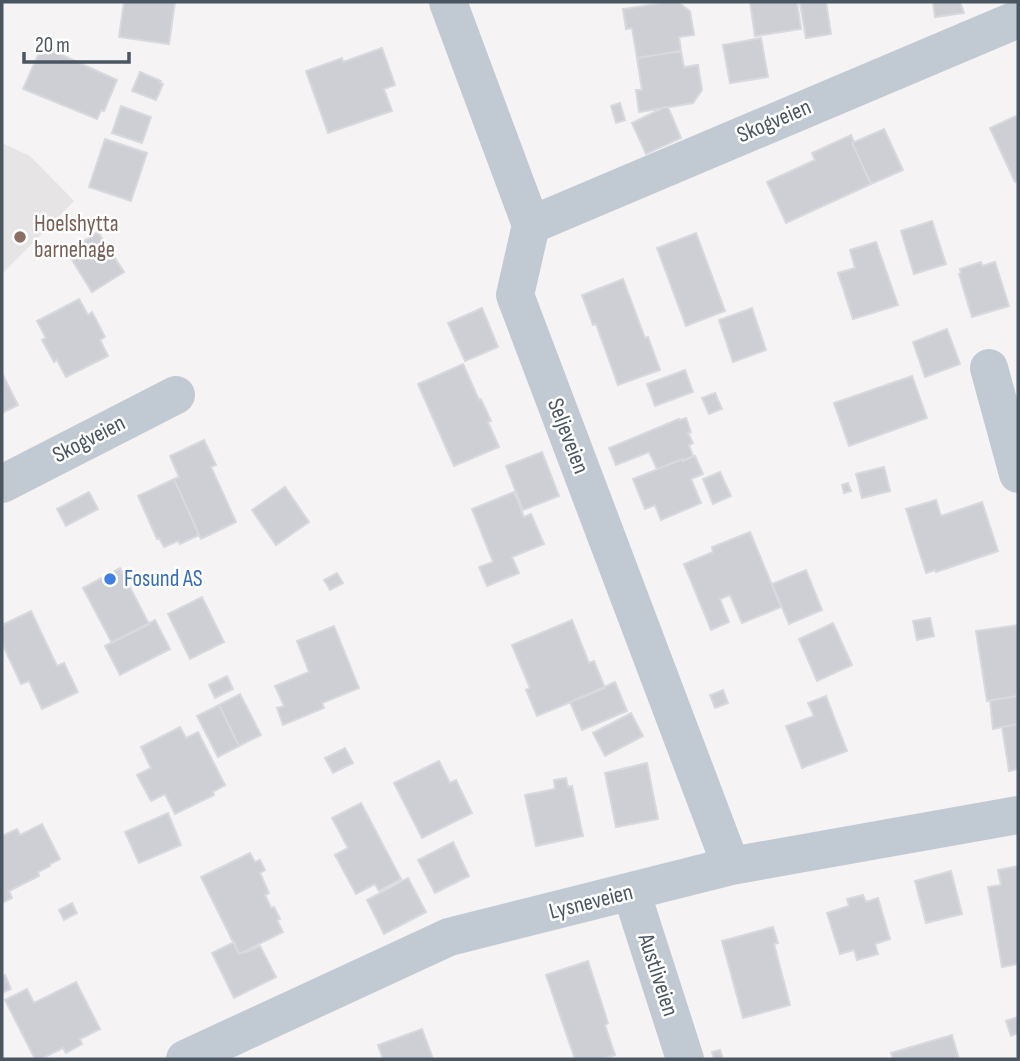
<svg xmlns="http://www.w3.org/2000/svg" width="1020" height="1061" viewBox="0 0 1020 1061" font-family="'Sofia Sans Condensed',sans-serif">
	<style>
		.education { fill: #e6e4e5 }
		.building { fill: #cdcfd5; stroke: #d7d9de; stroke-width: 2 }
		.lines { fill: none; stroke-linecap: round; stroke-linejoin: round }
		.minor { stroke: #c1cad2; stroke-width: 38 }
		.education-dot { fill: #8d6e63; stroke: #fff; stroke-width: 2.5 }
		.shop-dot { fill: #3f7fe0; stroke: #fff; stroke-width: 2.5 }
		.labels { text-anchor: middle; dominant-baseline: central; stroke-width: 5; stroke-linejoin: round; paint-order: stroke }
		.street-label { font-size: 23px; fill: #4a5661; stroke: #fff }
		.education-label { font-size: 23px; fill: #785e54; stroke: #fff; text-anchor: start }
		.shop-label { font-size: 23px; fill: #366cbe; stroke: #fff; text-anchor: start }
	</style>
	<rect width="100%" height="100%" fill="#f5f3f3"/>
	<path class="education" d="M2,143L30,156L74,201L2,274Z"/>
	<path class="building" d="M124,2H175L169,44L119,37Z
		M670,2H678L690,11L694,35L679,37L681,51L637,58L632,28L626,29L623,9Z
		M750,2H797L801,29L755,36Z
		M805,2H826L831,34L806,38L800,3Z
		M933,2H960L964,13L935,17Z
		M761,38L768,77L730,83L723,45Z
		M42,46L117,80L104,111L101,110L97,119L23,89Z
		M382,48L395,85L384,89L392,111L328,133L306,71L342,58L343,62Z
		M681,51L684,67L698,65L702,90L693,103L639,112L636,90H642L637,58Z
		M140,72L161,81L160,83L163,84L156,100L132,91Z
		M620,103L625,120L616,123L611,106Z
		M121,106L151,117L142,143L112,133Z
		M665,107H668L681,138L646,154L632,123Z
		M1018,115V180L1015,182L990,128Z
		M884,129L903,170L871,184L852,143Z
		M851,135L854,142L852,143L871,184L786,223L767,182L815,160L812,153Z
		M105,139L147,153L131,201L89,187Z
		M932,221L946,264L914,274L901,231Z
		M98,232L124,272L92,292L67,252Z
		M696,233L725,311L686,326L657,248Z
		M876,242L898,305L853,319L838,273L855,268L850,250Z
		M981,262L982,266L995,262L1009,306L972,317L959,274L961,273L960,269Z
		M623,279L645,338L648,337L660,370L618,385L596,324L593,325L582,295Z
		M79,299L88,315L92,312L105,337L100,340L108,356L66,377L57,360L54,362L42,340L46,338L37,321Z
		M482,308L498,347L465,361L448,323Z
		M752,308L766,350L733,362L719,320Z
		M947,329L960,364L925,377L913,342Z
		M463,364L479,400L481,399L491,421L488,422L499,447L454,466L418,384Z
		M685,370L693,392L655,406L647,384Z
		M2,373L18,405L2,413Z
		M912,376L927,418L849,446L834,403Z
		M715,393L722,409L709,414L702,398Z
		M686,418L691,432L688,433L693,443L689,445L693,456L683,461V459L657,469L649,452L616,465L609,448L679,419L680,420Z
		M204,440L216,465L211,467L236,522L201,539L174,479L179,477L170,456Z
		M542,452L559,496L523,510L506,466Z
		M695,456L703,474L691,479L701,503L661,520L655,505L645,509L633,479L683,459V461Z
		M884,467L890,491L862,498L856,474Z
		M720,472L731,496L713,504L703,479Z
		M174,479L199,535L180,544L178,541L164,547L159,538L157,539L138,496Z
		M848,483L851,491L844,493L842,485Z
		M285,487L309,522L276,545L252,510Z
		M89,492L98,509L66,526L57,509Z
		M514,492L524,517L531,514L544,544L512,557L519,573L487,586L479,567L493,562L472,509Z
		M936,500L941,516L982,502L998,551L936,572L935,570L926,573L906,509Z
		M750,532L781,607L742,623L730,595L720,599L729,622L711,630L684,564L713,552L712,547Z
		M120,568L149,624L112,643L83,588Z
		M806,570L822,610L789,624L772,584Z
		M337,573L343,583L330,590L324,580Z
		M202,597L224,642L190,659L168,614Z
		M31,611L57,666L64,663L78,692L42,709L29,681L21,684L2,643V625Z
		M930,618L934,636L917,640L913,621Z
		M155,620L170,649L120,675L105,646Z
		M572,620L589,663L594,661L605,688L537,716L526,690L530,688L512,645Z
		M833,623L852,665L817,681L799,639Z
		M1018,625V696L987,701L976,631Z
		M334,626L359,688L322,703L324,708L283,725L277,708L284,706L275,686L309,672L297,641Z
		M227,676L233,689L215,698L209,685Z
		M615,682L627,711L582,730L570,702Z
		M723,690L728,703L715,708L710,695Z
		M240,694L261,735L239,746L219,705Z
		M826,696L847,751L802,768L786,726L814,716L808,703Z
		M1018,696V724L993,729L990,700Z
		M219,705L239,746L218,757L197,716Z
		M631,713L643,736L605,756L593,733Z
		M1018,724V769L1009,771L1002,727Z
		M180,727L186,738L198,732L225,785L213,792L214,795L175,814L165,794L151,801L137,775L151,768L141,747Z
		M345,748L353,763L333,773L325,758Z
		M439,761L450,783L456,780L472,813L422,838L394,783Z
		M647,763L658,819L616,827L605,773Z
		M566,778L568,787L572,786L583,836L536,846L525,795L555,789L554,780Z
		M361,803L401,879L379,891L375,884L356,894L335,855L348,848L332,818Z
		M168,813L181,845L139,863L125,832Z
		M42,824L60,859L50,864V866L38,872L39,876L9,891L12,898L2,903V836L17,829L20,835Z
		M453,842L469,876L435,893L418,860Z
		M250,853L255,862L260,860L265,870L260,873L269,893L265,895L271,908L274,907L280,919L277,920L283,932L239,954L201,877Z
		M1018,866V964L1002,967L988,887L1001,885L998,870Z
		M951,871L962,914L926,923L915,881Z
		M408,878L426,912L384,934L367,900Z
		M863,895L866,902L878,898L890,939L875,944L878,954L857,960L854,950L840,954L827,913L849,906L847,899Z
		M72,903L77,913L64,920L59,910Z
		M773,927L778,943L774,944L790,1005L743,1018L722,941Z
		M234,942L239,954L243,952L245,953L260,946L276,977L234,998L212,953Z
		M588,961L608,1023L605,1025L615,1055L601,1059H575L546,975Z
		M5,975L11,989L2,993V977Z
		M76,982L100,1029L80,1039L82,1044L66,1053L63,1048L41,1059H35L5,1000L27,989L34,1003Z
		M1018,1017V1033L1011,1036L1006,1021Z
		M422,1029L433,1059H383L378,1045Z
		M952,1035L959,1059H893L891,1053Z
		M720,1050L723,1059H714L712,1052Z"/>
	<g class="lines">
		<path class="minor" d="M448,2L531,225L515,295L731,866
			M531,225L1018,19
			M989,368L1018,474
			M2,484L176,395
			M631,891L685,1059
			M185,1059L449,937L731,866L1018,815"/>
	</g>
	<circle class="education-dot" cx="20" cy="237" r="7"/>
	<circle class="shop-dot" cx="110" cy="579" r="7"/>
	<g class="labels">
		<g class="street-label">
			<text transform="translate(774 121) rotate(-23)">Skogveien</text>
			<text transform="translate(568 436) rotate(69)">Seljeveien</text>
			<text transform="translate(89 439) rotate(-27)">Skogveien</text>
			<text transform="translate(591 902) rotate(-14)">Lysneveien</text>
			<text transform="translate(658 975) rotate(72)">Austliveien</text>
		</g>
		<g class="education-label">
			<text x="34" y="224">Hoelshytta<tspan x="34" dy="26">barnehage</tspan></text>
		</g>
		<g class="shop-label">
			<text x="124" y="579">Fosund AS</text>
		</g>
	</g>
	<rect width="1020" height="1061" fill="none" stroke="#4a5661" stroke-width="7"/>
	<path d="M24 52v10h105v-10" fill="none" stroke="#4a5661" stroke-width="3.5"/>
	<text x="35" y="52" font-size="21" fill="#4a5661" stroke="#ffffff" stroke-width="5" paint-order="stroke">20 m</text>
</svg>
